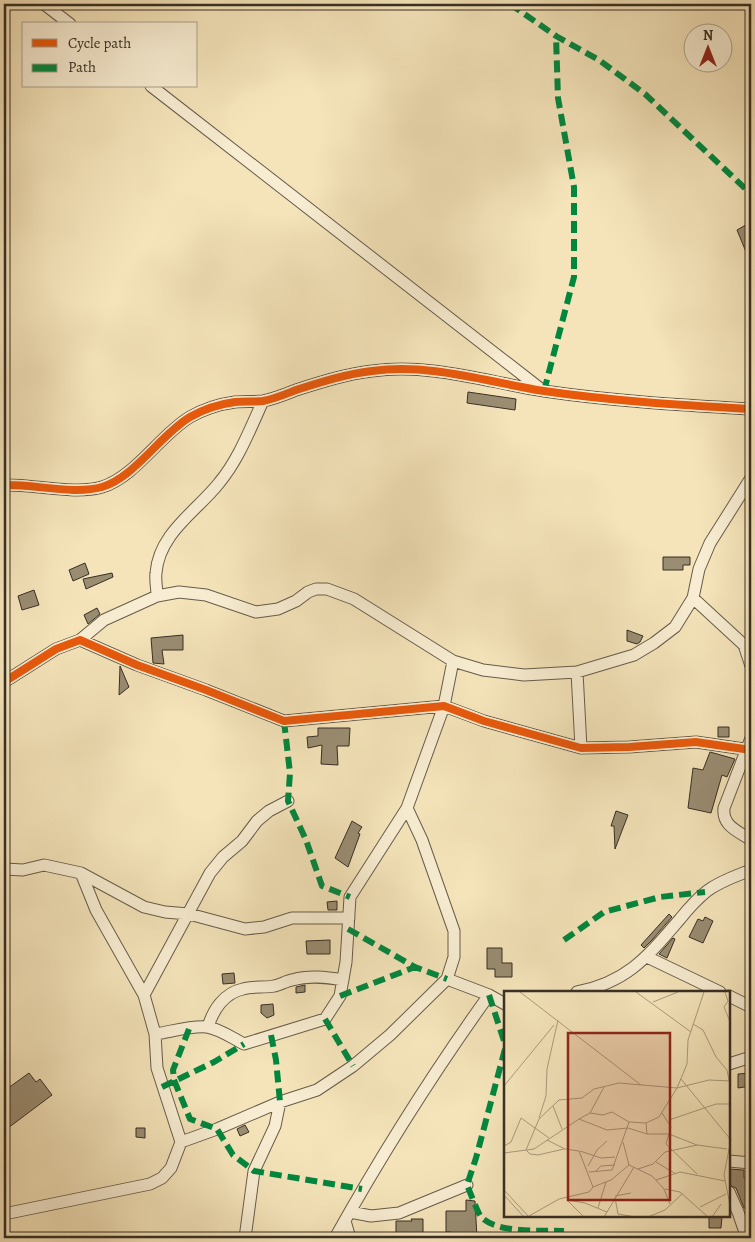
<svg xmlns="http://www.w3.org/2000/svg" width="755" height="1242" viewBox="0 0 755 1242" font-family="Alegreya,serif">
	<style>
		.building { fill: #9a8d72; stroke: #372f25 }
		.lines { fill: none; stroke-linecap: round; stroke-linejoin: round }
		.minor-casing { stroke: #665c4a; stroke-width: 13 }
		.minor { stroke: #f8edd2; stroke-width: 11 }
		.quiet { stroke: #00873e; stroke-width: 6; stroke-dasharray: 12 6; stroke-linecap: butt }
		.cycleway-casing { stroke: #f8edd2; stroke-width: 11 }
		.cycleway { stroke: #e8590c; stroke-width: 8 }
		.inset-road { fill: none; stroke: #a99c7e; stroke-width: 1 }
		.view { fill: #8f2418; fill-opacity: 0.15; stroke: #8f2418; stroke-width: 2.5 }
		.inset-edge { fill: none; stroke: #372f25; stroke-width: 2.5 }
	</style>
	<rect width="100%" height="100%" fill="#f5e4ba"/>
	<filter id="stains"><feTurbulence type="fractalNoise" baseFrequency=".004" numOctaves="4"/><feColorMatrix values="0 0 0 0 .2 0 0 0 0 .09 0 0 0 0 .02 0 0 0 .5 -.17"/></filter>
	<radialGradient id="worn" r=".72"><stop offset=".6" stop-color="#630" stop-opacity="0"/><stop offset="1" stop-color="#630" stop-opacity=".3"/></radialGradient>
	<path class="building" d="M751,222V264L737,230Z
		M468,392L516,399L515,410L467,403Z
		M663,557H690V565H683V570H663Z
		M85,563L89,574L73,581L69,570Z
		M112,573L113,577L86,589L83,579Z
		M34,590L39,605L22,610L18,596Z
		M97,608L100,614L88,624L84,615Z
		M627,630L643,636L640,642L637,644L627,641Z
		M183,635V650H162L164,664L153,663L151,638Z
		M120,666L129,687L119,695Z
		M718,727H729V737H718Z
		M318,728H350L349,746H337L338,765L321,764L322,745L308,748L307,737L318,736Z
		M710,752L735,759L727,777L722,775L711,813L688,808L693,768L703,770Z
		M616,811L628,815L615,849L614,826H611Z
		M352,821L362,827L358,833L360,834L348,867L335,858Z
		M337,901V910H328L327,902Z
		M669,914L672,917L652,940L644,948L641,945Z
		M705,917L713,921L703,943L689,937L698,919L703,921Z
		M673,938L675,939L667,958L659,954Z
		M330,940V954H307L306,941Z
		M487,948H502V963H512V977H495V969H487Z
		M234,973L235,983L223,984L222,974Z
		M305,985V992L296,993V987Z
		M273,1004L274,1015L267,1018L261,1013V1005Z
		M29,1073L36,1082L40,1079L52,1095L4,1131V1091Z
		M751,1073V1086L738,1088V1074Z
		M245,1125L249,1132L240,1136L237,1129Z
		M136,1128H145V1138L136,1137Z
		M729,1169L744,1170V1178H751V1209L744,1208L736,1188L729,1185Z
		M466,1200L475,1201L477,1238H451V1232H446V1211H466Z
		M709,1217H722L721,1228H709Z
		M411,1219H423V1238H396V1221H412Z"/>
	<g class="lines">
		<defs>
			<path id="minor" d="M44,4L70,24
				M151,86L542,390
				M4,485C34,484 74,495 102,487C135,477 160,435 190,417C204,409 220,404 235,402C244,401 254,402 263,401C274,399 286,394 296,390C321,382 346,374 372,371C431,363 487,382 544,391C612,401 682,405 751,409
				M157,596C157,588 155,580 156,573C159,533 197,511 219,483C239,459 250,429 263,401
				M693,598L744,645L751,666
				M80,640L104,620L157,596L179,592L206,595L256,612L278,609L296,601L308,592L316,589H327L354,599L453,661L483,670L524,675L577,672
				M4,682L56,649L80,640L137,665L206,690L284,721L444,706L484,721L581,748L629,747L696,742L751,750
				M751,738L724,808C722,826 738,831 751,840
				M581,748L577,672L634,655L654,643L675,627L693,598L699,569L710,543L751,478
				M407,808L422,840L454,931V957L447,979
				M4,869L23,870L44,865L81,873L96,910L144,995L155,1034L157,1068L181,1142L171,1168L162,1178L150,1184L4,1214
				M81,873L144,907L165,912L189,914L245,929L264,927L292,918H349
				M647,957L720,992
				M577,992C628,982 648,956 680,919C688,909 697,899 707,891C720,881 736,876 751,870
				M144,995L210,873L223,857L242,841L257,821L269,811L288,801
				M729,996L751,1007
				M208,1027C213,1010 224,993 243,989C253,986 264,988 274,986C280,985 286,981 292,980C309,975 326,977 343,980
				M155,1034C170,1032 193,1025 207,1027C220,1029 232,1038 244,1044L325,1019L340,996L346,962L350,897L407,808L444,706L453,661
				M729,1064L751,1057
				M181,1142L217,1129L280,1102L317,1090L353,1066L390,1035L447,979L489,995L505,1004
				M729,1161L751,1163
				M729,1192L738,1212L747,1238
				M350,1212L371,1216L399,1213L467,1185
				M345,1221L350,1238
				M245,1238L254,1171L275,1126L280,1102
				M335,1238C382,1154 433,1073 489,995"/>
		</defs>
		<use href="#minor" class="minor-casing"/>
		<use href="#minor" class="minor"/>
		<path class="quiet" d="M510,4L556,36L599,60L645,94L751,194
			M544,391L574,277V187L558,98L556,36
			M284,721L290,773L288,801L306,840L322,886L350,897
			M348,929L415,967L447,979
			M564,940L604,912L660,897L705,892
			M489,995L505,1044
			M340,996L415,967
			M325,1019L353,1066
			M189,1029L173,1070L174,1080L190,1119L217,1129L233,1155L254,1171L362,1189
			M271,1035L276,1060L280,1102
			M505,1049L476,1158L467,1185C470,1192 478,1213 481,1217C498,1234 542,1230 564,1231
			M162,1087L214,1062L244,1044"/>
		<defs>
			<path id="cycleway" d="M4,485C34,484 74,495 102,487C135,477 160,435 190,417C204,409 220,404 235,402C244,401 254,402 263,401C274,399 286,394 296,390C321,382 346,374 372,371C431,363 487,382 544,391C612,401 682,405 751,409
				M4,682L56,649L80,640L137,665L206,690L284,721L444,706L484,721L581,748L629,747L696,742L751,750"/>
		</defs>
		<use href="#cycleway" class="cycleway-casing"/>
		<use href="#cycleway" class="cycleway"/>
	</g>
	<g transform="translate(504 991)">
		<rect width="226" height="226" fill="#f5e4ba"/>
		<path class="inset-road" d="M16,1L137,94M132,1L187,41M221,1L224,10L220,16L227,33M149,11L174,1M189,33L199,39L212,66L223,79L225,89M177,88L227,149M0,95L50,34M49,115L58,138M86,122L100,96M158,122L167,136L162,153L193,183M35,127L42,105L43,78L54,29M75,128L86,122L99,124L108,121L125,131L142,132M165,129L212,113H227M143,143L142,132L155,126L173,97L205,89L227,90M227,148L220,184L227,219M119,151L125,174M0,155L7,151L17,127L45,147M60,158L34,164L26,163L22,159L35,128L55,109L78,107L90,98L115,92L173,97L183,73L184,49L200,1M76,160L97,167L111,166M0,162L30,158L75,128L103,139L124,137L143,143H165L193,154L223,158M152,171L172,183M84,175L93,159L103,150M134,178L149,173L161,161L193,154M92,180L97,175L111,174M85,181L108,179L125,131M152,189L176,181L221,190M89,196L107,189L125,174L148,185L160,198L166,213M161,198L176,201L204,226M0,199L25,226M0,204L20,226M111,205L127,202M111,207L114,223L131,226M63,209L81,212L103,221M63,209L80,226M196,216L222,203M94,217L102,191M25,225L55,208L85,201L89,196L75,160L61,158L43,149M100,226L130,176M144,226L161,219L178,203M208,226L217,213"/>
		<path class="view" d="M64,42H166V209H64Z"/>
		<rect width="226" height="226" class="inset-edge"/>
	</g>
	<rect width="755" height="1242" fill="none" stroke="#f5e4ba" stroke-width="20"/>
	<rect x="5" y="5" width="745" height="1232" fill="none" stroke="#372f25" stroke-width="2.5"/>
	<rect x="10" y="10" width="735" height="1222" fill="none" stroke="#372f25"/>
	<rect x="22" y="22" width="175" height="65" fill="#f8edd2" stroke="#aba18d"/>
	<rect x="32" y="39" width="25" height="8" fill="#e8590c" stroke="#aba18d"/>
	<text x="68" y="48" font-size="15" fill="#372f25">Cycle path</text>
	<rect x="32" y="64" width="25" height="8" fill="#00873e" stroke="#aba18d"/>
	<text x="68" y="72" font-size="15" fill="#372f25">Path</text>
	<g transform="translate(708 48)"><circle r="24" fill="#f8edd2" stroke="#aba18d"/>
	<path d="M0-4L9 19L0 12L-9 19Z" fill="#8f2418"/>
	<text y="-8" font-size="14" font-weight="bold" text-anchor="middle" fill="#372f25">N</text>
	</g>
	<rect width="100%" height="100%" filter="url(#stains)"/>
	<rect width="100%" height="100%" fill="url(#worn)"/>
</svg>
